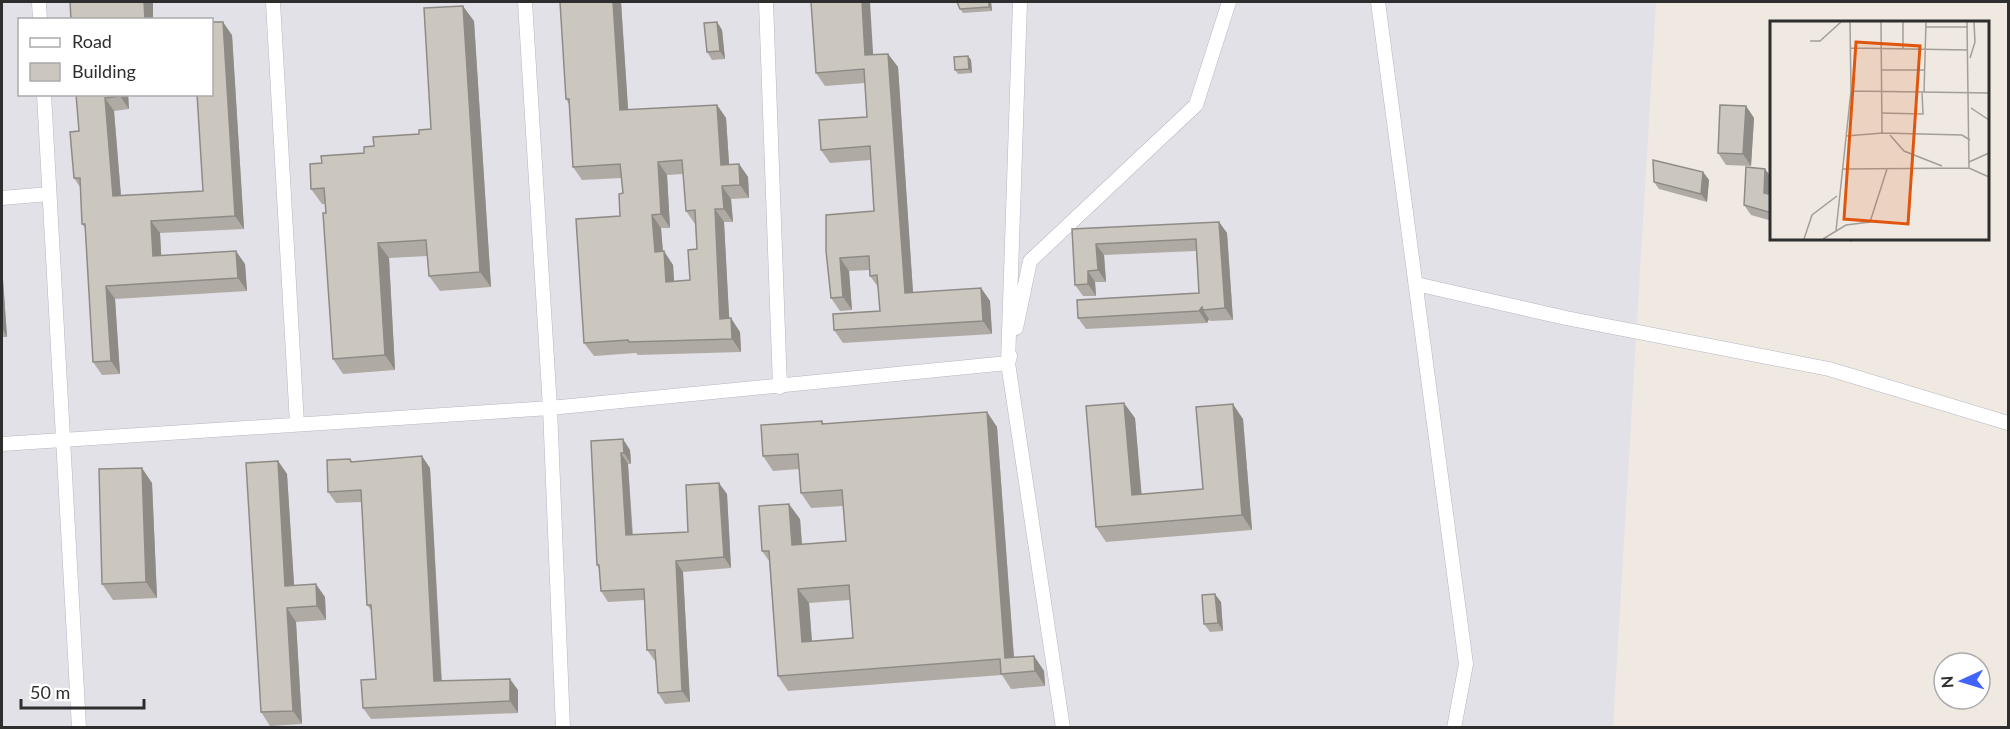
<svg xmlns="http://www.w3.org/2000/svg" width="2010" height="729" viewBox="0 0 2010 729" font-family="Lato,sans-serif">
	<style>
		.industrial { fill: #e3e1e8; fill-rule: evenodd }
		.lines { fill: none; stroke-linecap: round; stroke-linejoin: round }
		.minor-casing { stroke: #b4b7c1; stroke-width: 15 }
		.minor { stroke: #fff; stroke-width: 14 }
		.wall { fill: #afaba4; fill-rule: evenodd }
		.shaded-wall { fill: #8e8b86 }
		.building { fill: #cbc7bf; stroke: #8e8b86; stroke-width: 1.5; fill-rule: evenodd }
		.inset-road { fill: none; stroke: #a29e99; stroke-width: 1.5 }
		.view { fill: #df570e; fill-opacity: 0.15; stroke: #df570e; stroke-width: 3 }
		.inset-edge { fill: none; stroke: #2e2e2e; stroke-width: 3 }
	</style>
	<rect width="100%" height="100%" fill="#efe9e1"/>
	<path class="industrial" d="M2,2H1656L1613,727H2ZM20,20H212V94H20Z"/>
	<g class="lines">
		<defs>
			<path id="minor" d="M39,2L40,20
				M273,2L297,424
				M525,2L550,408L563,728
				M766,2L780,387
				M1378,2L1466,664L1454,728
				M44,94L79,728
				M2,198L49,194
				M1416,284L1566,318L1829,369L2008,423
				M1016,328L1030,261L1196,105L1229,2
				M1010,356L1008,363L1063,728
				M2,444L550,408L1008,363L1020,2"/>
		</defs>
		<use href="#minor" class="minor-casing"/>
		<use href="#minor" class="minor"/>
	</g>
	<path class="wall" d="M560,2H621L628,110L717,105L726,118L729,164H739L748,177L749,198L731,199L733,222H724L729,319L740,332L741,352L638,355L636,353L594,356L584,343L620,216L623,193L621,178L582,180L573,167L569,104L566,99ZM683,174L686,211L695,224L697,249L690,280L674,281L673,265L663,252L661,228H670L667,175Z
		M991,2L992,11L963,13L960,9Z
		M474,21L491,287L440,291L429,276L428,256L389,258L395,370L343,374L333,359L325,204H322L311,189L322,163L364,153L374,146L419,134L431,129Z
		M717,22L722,30L725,59L712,60L707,52Z
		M232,35L244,229L160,233L161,255L245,264L247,291L115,299L120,374L102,375L93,362L85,228L82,224L80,187L74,178L79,131L76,94H128L129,109L114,111L121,195L203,191Z
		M888,54L898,67L913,293L981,288L990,301L992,334L843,343L834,330L880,311L878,287L870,276V270L849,271L852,310L840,311L831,298L826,251L874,211L871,160L830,163L821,150L867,117L865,83L825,86L816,73L873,55Z
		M968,56L971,60L972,73L958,74L955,70Z
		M1746,106L1754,118L1751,166L1726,165L1718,153Z
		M1703,172L1709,180L1707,202L1659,189L1654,182Z
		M1772,178V221L1751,215L1744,205Z
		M1219,222L1227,233L1233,320L1210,321L1209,319L1207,323L1086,329L1078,318L1199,293L1196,251L1104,255L1106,282H1095L1096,296H1083L1075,285L1072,229Z
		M1839,238H1853L1852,242Z
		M2,265L7,337H2Z
		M987,412L997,427L1014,657L1034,656L1044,671L1045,686L1011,689L1002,675L788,691L778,676L769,561L762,551L800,519L802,544L846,541L843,506L811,508L801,493L799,469L773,471L763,456L822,421L824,424ZM850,600L853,638L812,641L809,603Z
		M1135,418L1141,494L1203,489L1243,419L1252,530L1106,542L1096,527Z
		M591,441L630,450L631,464H628L633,535L688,532L727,494L731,568L683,572L690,702L665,704L658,693L656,661H655L647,650L644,600L608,602L601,591L599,569L597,565Z
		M350,459L353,462L430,468L442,681L518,690V713L371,719L363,708L376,679L372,611L367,605L362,502L336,503L328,492Z
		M278,461L287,474L294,585L325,597L326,620L296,622L302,724L270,726L261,712Z
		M152,483L157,598L113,600L102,584Z
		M1221,602L1223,631L1210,632L1204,624Z"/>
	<path class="shaded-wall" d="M144,2H153V20H145Z
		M613,2H621L629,123L620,110Z
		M862,2H870L874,69L865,55Z
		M989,2H991L992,11L989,7Z
		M463,6L474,21L491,287L480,272Z
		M223,22L232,35L244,229L235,216Z
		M717,22L722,30L725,59L720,51Z
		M888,54L898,67L914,307L905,293Z
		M968,56L971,60L972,73L969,69Z
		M120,94H128L129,109L120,96Z
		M105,98L114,111L122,209L113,196Z
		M717,105L726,118L730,178L721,165Z
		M1746,106L1754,118L1751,166L1743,154Z
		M658,162L667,175L670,228L661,214Z
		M739,164L748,177L749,198L740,185Z
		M1765,169L1772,178L1771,204L1764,193Z
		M1703,172L1709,180L1707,202L1701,194Z
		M722,186L731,199L733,222L724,209Z
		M715,209L724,222L730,332L720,319Z
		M652,215L661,228L664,265L655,252Z
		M151,221L160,233L162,269L153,256Z
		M1219,222L1227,233L1233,320L1225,308Z
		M378,243L389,258L395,370L385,355Z
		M1096,244L1104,255L1106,282L1098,270Z
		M236,251L245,264L247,291L238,278Z
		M664,251L673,265L675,295L666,282Z
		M840,258L849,271L852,310L843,297Z
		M2,265L7,337L2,328Z
		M1088,271L1095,282L1096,296L1088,284Z
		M106,286L115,299L120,374L111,361Z
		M981,288L990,301L992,334L983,321Z
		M1202,307L1203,310L1209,319L1207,323L1199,311Z
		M731,318L740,332L741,352L732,339Z
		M1124,403L1135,418L1143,510L1132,495Z
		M1233,404L1243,419L1252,530L1242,515Z
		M987,412L997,427L1015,673L1005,658Z
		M623,439L630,450L631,464L624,453Z
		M621,453L628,464L633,546L626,535Z
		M422,456L430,468L442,693L434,681Z
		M278,461L287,474L295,599L285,586Z
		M142,468L152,483L157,598L146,582Z
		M719,483L727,494L731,568L724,557Z
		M789,504L800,519L803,560L792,545Z
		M676,561L683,572L690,702L682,691Z
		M316,584L325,597L326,620L317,606Z
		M798,589L809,603L813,657L802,642Z
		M1215,594L1221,602L1223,631L1218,623Z
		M287,608L296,622L302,724L293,711Z
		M1034,656L1044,671L1045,686L1035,671Z
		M510,679L518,690V713L510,701Z"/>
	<path class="building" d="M70,2H144L145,20H71Z
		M560,2H613L620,110L717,105L721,165L739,164L740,185L722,186L724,209H715L720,319L731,318L732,339L629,342L628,340L584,343L576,219L620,216L619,194L623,193L620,164L573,167L569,99H566ZM682,160L686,211L695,210L697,249L688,250L690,280L666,282L664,251L655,252L652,215L661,214L658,162Z
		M811,2H862L865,55L888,54L905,293L981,288L983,321L834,330L833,314L880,311L877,275L870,276L869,256L840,258L843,297L831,298L826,251V215L874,211L870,146L821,150L819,120L867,117L864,69L816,73Z
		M957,2H989V7L960,9Z
		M463,6L480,272L429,276L426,240L378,243L385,355L333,359L323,213H326L324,188L311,189L310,164L322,163L321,156L364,153V147L374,146L373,137L419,134V130L431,129L424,8Z
		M212,22H223L235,216L151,221L153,256L236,251L238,278L106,286L111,361L93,362L85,224H82L80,178H74L70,132L79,131L76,94H120V96L105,98L113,196L203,191L197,94H212Z
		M717,22L720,51L707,52L704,23Z
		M968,56L969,69L955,70L954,57Z
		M1720,105L1746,106L1743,154L1718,153Z
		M1653,160L1703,172L1701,194L1654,182Z
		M1746,167L1765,169L1764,193L1772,195V213L1744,205Z
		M1219,222L1225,308L1203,310L1202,307L1199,311L1078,318L1077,300L1199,293L1196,239L1096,244L1098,270L1088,271V284L1075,285L1072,229Z
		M1124,403L1132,495L1203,489L1196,407L1233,404L1242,515L1096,527L1086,406Z
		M987,412L1005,658L1034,656L1035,671L1001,674L1000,659L778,676L769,551H762L759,506L789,504L792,545L846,541L842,490L801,493L798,454L763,456L761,425L822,421V424ZM849,585L853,638L802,642L798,589Z
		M623,439L624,453H621L626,535L688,532L686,485L719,483L724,557L676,561L682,691L658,693L655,650H647L644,589L601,591L599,565H597L591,441Z
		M422,456L434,681L510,679V701L363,708L361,680L376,679L371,605H367L361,490L328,492L327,460L350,459L351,462Z
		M278,461L285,586L316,584L317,606L287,608L293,711L261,712L246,463Z
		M142,468L146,582L102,584L99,469Z
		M1215,594L1218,623L1204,624L1202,595Z"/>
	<g transform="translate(1770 21)">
		<rect width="219" height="219" fill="#efe9e1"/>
		<path class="inset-road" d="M111,1L112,112L192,114L200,119M133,1V28M197,1L199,147M156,6H198M40,20H50L71,1M81,27L198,29M200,37L205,21L204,1M112,49H155M81,70L219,72M154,71L156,1M201,87L219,99M111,92L153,93L152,71M120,114L134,130L172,145M76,115L113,112M199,141L219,132M72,148L199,147L219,156M66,210L81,70L80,1M34,218L42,194L67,175M53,218L76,204L100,201L117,148"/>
		<path class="view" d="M86,21L150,25L138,203L74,198Z"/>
		<rect width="219" height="219" class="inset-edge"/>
	</g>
	<rect width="2010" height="729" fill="none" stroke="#2e2e2e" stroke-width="6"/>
	<rect x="18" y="18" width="195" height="78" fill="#ffffff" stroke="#ababab" stroke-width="1.5"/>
	<rect x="30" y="38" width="30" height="9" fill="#ffffff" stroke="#ababab" stroke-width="1.5"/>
	<text x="72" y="48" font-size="18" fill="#2e2e2e">Road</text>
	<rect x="30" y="63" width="30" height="18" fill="#cbc7bf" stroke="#ababab" stroke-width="1.5"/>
	<text x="72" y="78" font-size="18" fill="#2e2e2e">Building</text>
	<g transform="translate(1962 681) rotate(266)"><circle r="28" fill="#ffffff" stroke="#ababab" stroke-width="1.5"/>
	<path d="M0-4.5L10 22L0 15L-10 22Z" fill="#4264fb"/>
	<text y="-9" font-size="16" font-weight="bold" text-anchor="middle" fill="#2e2e2e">N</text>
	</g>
	<path d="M21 699v9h123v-9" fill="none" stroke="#2e2e2e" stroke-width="3"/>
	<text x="30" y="699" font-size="18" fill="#2e2e2e" stroke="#ffffff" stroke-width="4.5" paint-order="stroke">50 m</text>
</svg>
